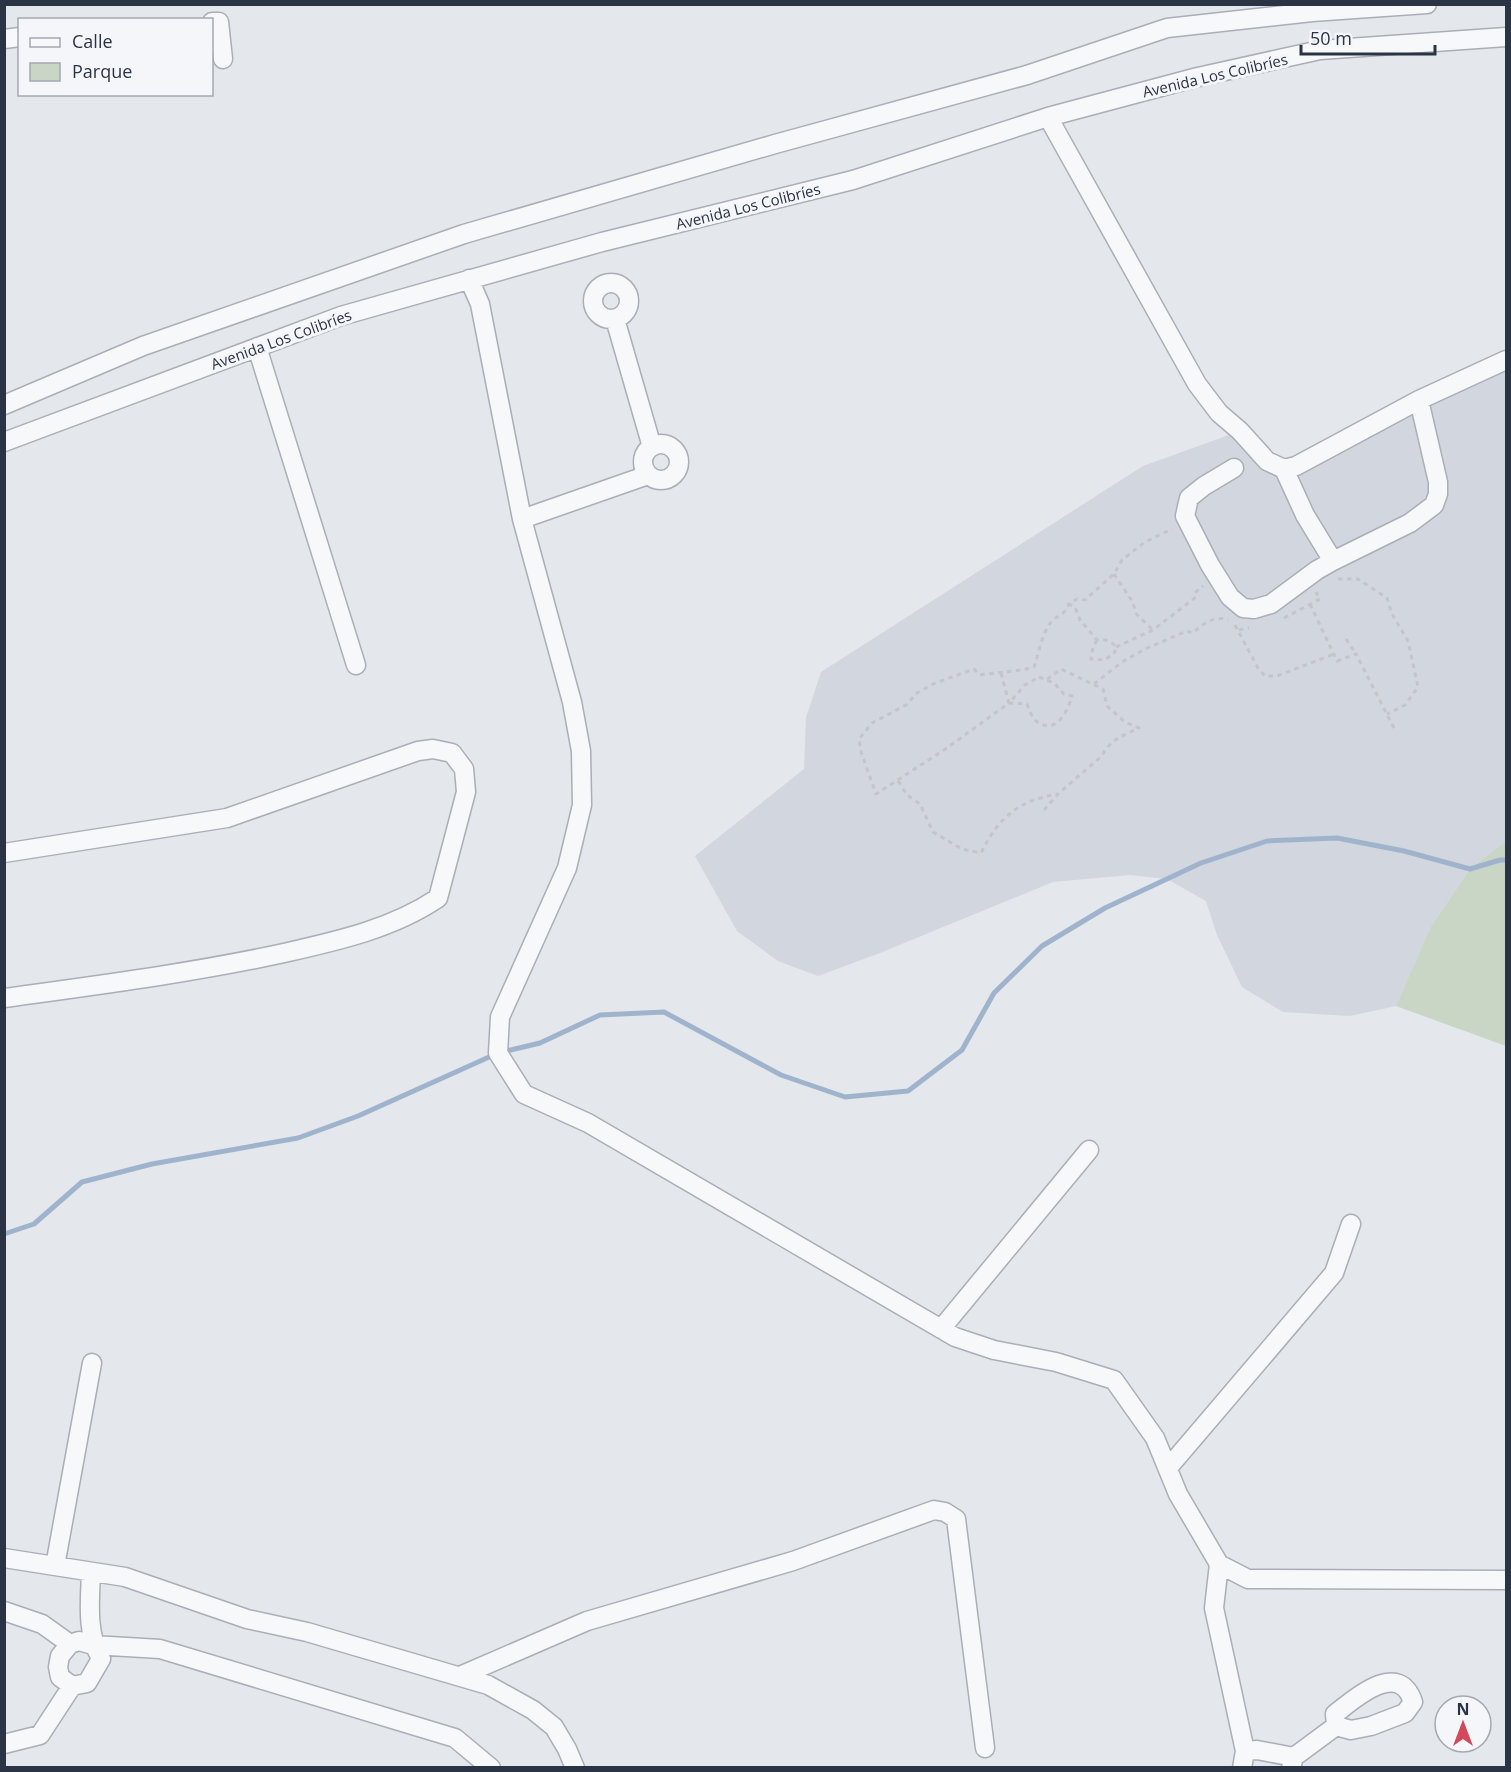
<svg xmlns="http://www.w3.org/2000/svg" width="1511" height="1772" viewBox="0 0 1511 1772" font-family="'Open Sans',sans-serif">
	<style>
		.built { fill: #d2d6de }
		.green { fill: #c9d6c5 }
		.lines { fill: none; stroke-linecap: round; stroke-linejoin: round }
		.stream { stroke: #9fb4cc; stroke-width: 5 }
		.minor-casing { stroke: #a9aeb7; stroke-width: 21 }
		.path { stroke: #c2c5cb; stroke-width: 3; stroke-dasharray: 4.5 4.5; stroke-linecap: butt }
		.minor { stroke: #f7f8fa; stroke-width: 18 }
		.labels { text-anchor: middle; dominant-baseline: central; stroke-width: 6; stroke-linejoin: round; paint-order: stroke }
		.street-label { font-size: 15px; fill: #2b3445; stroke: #f4f6f9 }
	</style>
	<rect width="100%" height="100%" fill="#e4e7ec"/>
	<path class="built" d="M1506,360V841L1470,869L1430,928L1396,1006L1350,1016L1283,1012L1242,987L1217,935L1206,901L1167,879L1130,875L1053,882L880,953L818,976L778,961L737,931L695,856L804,769L806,718L821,672L1143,466L1240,431L1276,467Z"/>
	<path class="green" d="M1506,841V1046L1396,1006L1430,928L1470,869Z"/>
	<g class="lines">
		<path class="stream" d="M4,1234L34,1224L82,1182L152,1164L298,1138L358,1116L498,1053L540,1043L600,1015L664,1012L781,1075L845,1097L908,1091L962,1050L994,993L1042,946L1105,908L1201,863L1267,841L1337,838L1404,851L1470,869L1500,860H1506"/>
		<defs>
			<path id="minor" d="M212,22H219L223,59
				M4,39L20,37
				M1048,117L1197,384L1219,413L1240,431L1267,461L1284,469L1296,466L1419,400L1506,360
				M469,279L480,304L522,519L572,702L581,751L582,805L567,868L500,1017L498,1053L524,1094L588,1123L955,1337L994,1350L1056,1362L1114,1380L1155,1438L1178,1494L1219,1564L1248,1579L1506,1580
				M593 301a18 18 0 1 1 36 0a18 18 0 1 1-36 0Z
				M615,319L652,447
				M257,347L356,665
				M4,405L143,346L464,234L775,144L1027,75L1167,28L1312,12L1427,4
				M4,442L341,316L602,242L853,180L1048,117L1198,77L1320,50L1506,37
				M643 462a18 18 0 1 1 36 0a18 18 0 1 1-36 0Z
				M1234,468L1204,486L1189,498L1185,516L1210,565L1230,597L1243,608L1254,609L1271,604L1317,570L1333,561L1410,523L1434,505L1438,494V482L1419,400
				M1284,469L1305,515L1333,561
				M522,519L648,475
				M4,853L227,818L418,751L433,749L452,753L464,769L466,792L438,898C392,929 337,941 284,953C192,973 98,985 4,998
				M941,1329L1089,1150
				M1168,1468L1334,1273L1351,1224
				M4,1558L125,1577L247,1619L307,1632L488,1685L533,1710L554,1727L567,1749L575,1768
				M1219,1564L1214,1608L1245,1751L1242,1768
				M55,1566L92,1363
				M4,1611L42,1624L70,1644
				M460,1676L587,1621L793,1561L934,1510L945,1512L956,1519L985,1748
				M72,1686L60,1677L58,1667L60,1656L70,1644L79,1641L93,1645L160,1649L455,1738L491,1768
				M4,1744L40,1735L72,1686L87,1683L101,1659C86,1632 90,1601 91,1572
				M1245,1751L1257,1750L1294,1757
				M1291,1768L1294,1757L1336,1726L1351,1730L1371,1726L1405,1713L1413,1702C1399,1659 1355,1698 1335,1714L1336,1726"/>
		</defs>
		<use href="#minor" class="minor-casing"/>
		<path class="path" d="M1114,574L1132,601L1137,615L1153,630
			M1338,579H1358L1387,598L1392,614L1408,641L1418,687L1405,705L1387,714
			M1310,604L1337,661L1356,654L1394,728
			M1284,618L1320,599L1316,592
			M1235,625L1258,668L1265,676H1277L1334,654
			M1239,630L1249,628
			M1346,639L1356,654
			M1097,640L1093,647L1091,659L1104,660L1114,654L1116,647C1110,640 1106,639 1097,640L1080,620L1075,607L1069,604L1077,599L1085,600L1114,574L1122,560L1145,542L1172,529
			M1116,647L1153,630L1196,597V592L1203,586
			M1001,673L1009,703L944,750L876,794L861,752L859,739L872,723L906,705L917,693L933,684L974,669L980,675C999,672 1016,672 1034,667C1039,653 1042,632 1052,621C1060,613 1063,617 1069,604
			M1039,677L1054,683L1064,694L1072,696C1068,711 1056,736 1036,721C1032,718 1029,709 1027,704L1009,703L1025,685Z
			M1094,684L1122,662L1145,649L1187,631L1193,633C1202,624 1215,615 1228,620
			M898,781L907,795L920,804L933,832L962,849L981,853C999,817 1018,801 1057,794
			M1044,810L1059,793L1102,756C1109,740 1124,735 1139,728L1125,722L1107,706L1103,689L1061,669L1046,680"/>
		<use href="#minor" class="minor"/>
	</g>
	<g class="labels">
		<g class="street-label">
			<text transform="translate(1215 75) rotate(-13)">Avenida Los Colibríes</text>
			<text transform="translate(748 206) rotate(-14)">Avenida Los Colibríes</text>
			<text transform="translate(281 339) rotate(-20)">Avenida Los Colibríes</text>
		</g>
	</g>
	<rect width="1511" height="1772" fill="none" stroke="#2b3445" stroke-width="12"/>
	<rect x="18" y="18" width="195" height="78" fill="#f4f6f9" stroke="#a4a8b1" stroke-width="1.5"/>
	<rect x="30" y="38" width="30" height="9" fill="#f7f8fa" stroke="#a4a8b1" stroke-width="1.5"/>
	<text x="72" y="48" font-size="18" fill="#2b3445">Calle</text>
	<rect x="30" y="63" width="30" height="18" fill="#c9d6c5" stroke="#a4a8b1" stroke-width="1.5"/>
	<text x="72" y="78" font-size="18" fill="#2b3445">Parque</text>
	<g transform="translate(1463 1724)"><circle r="28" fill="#f4f6f9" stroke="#a4a8b1" stroke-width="1.5"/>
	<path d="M0-4.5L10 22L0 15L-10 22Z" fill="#d1495b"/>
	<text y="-9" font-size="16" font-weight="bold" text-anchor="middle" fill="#2b3445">N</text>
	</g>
	<path d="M1301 45v9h134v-9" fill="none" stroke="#2b3445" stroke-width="3"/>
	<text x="1310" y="45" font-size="18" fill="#2b3445" stroke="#f4f6f9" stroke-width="4.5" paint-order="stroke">50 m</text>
</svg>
